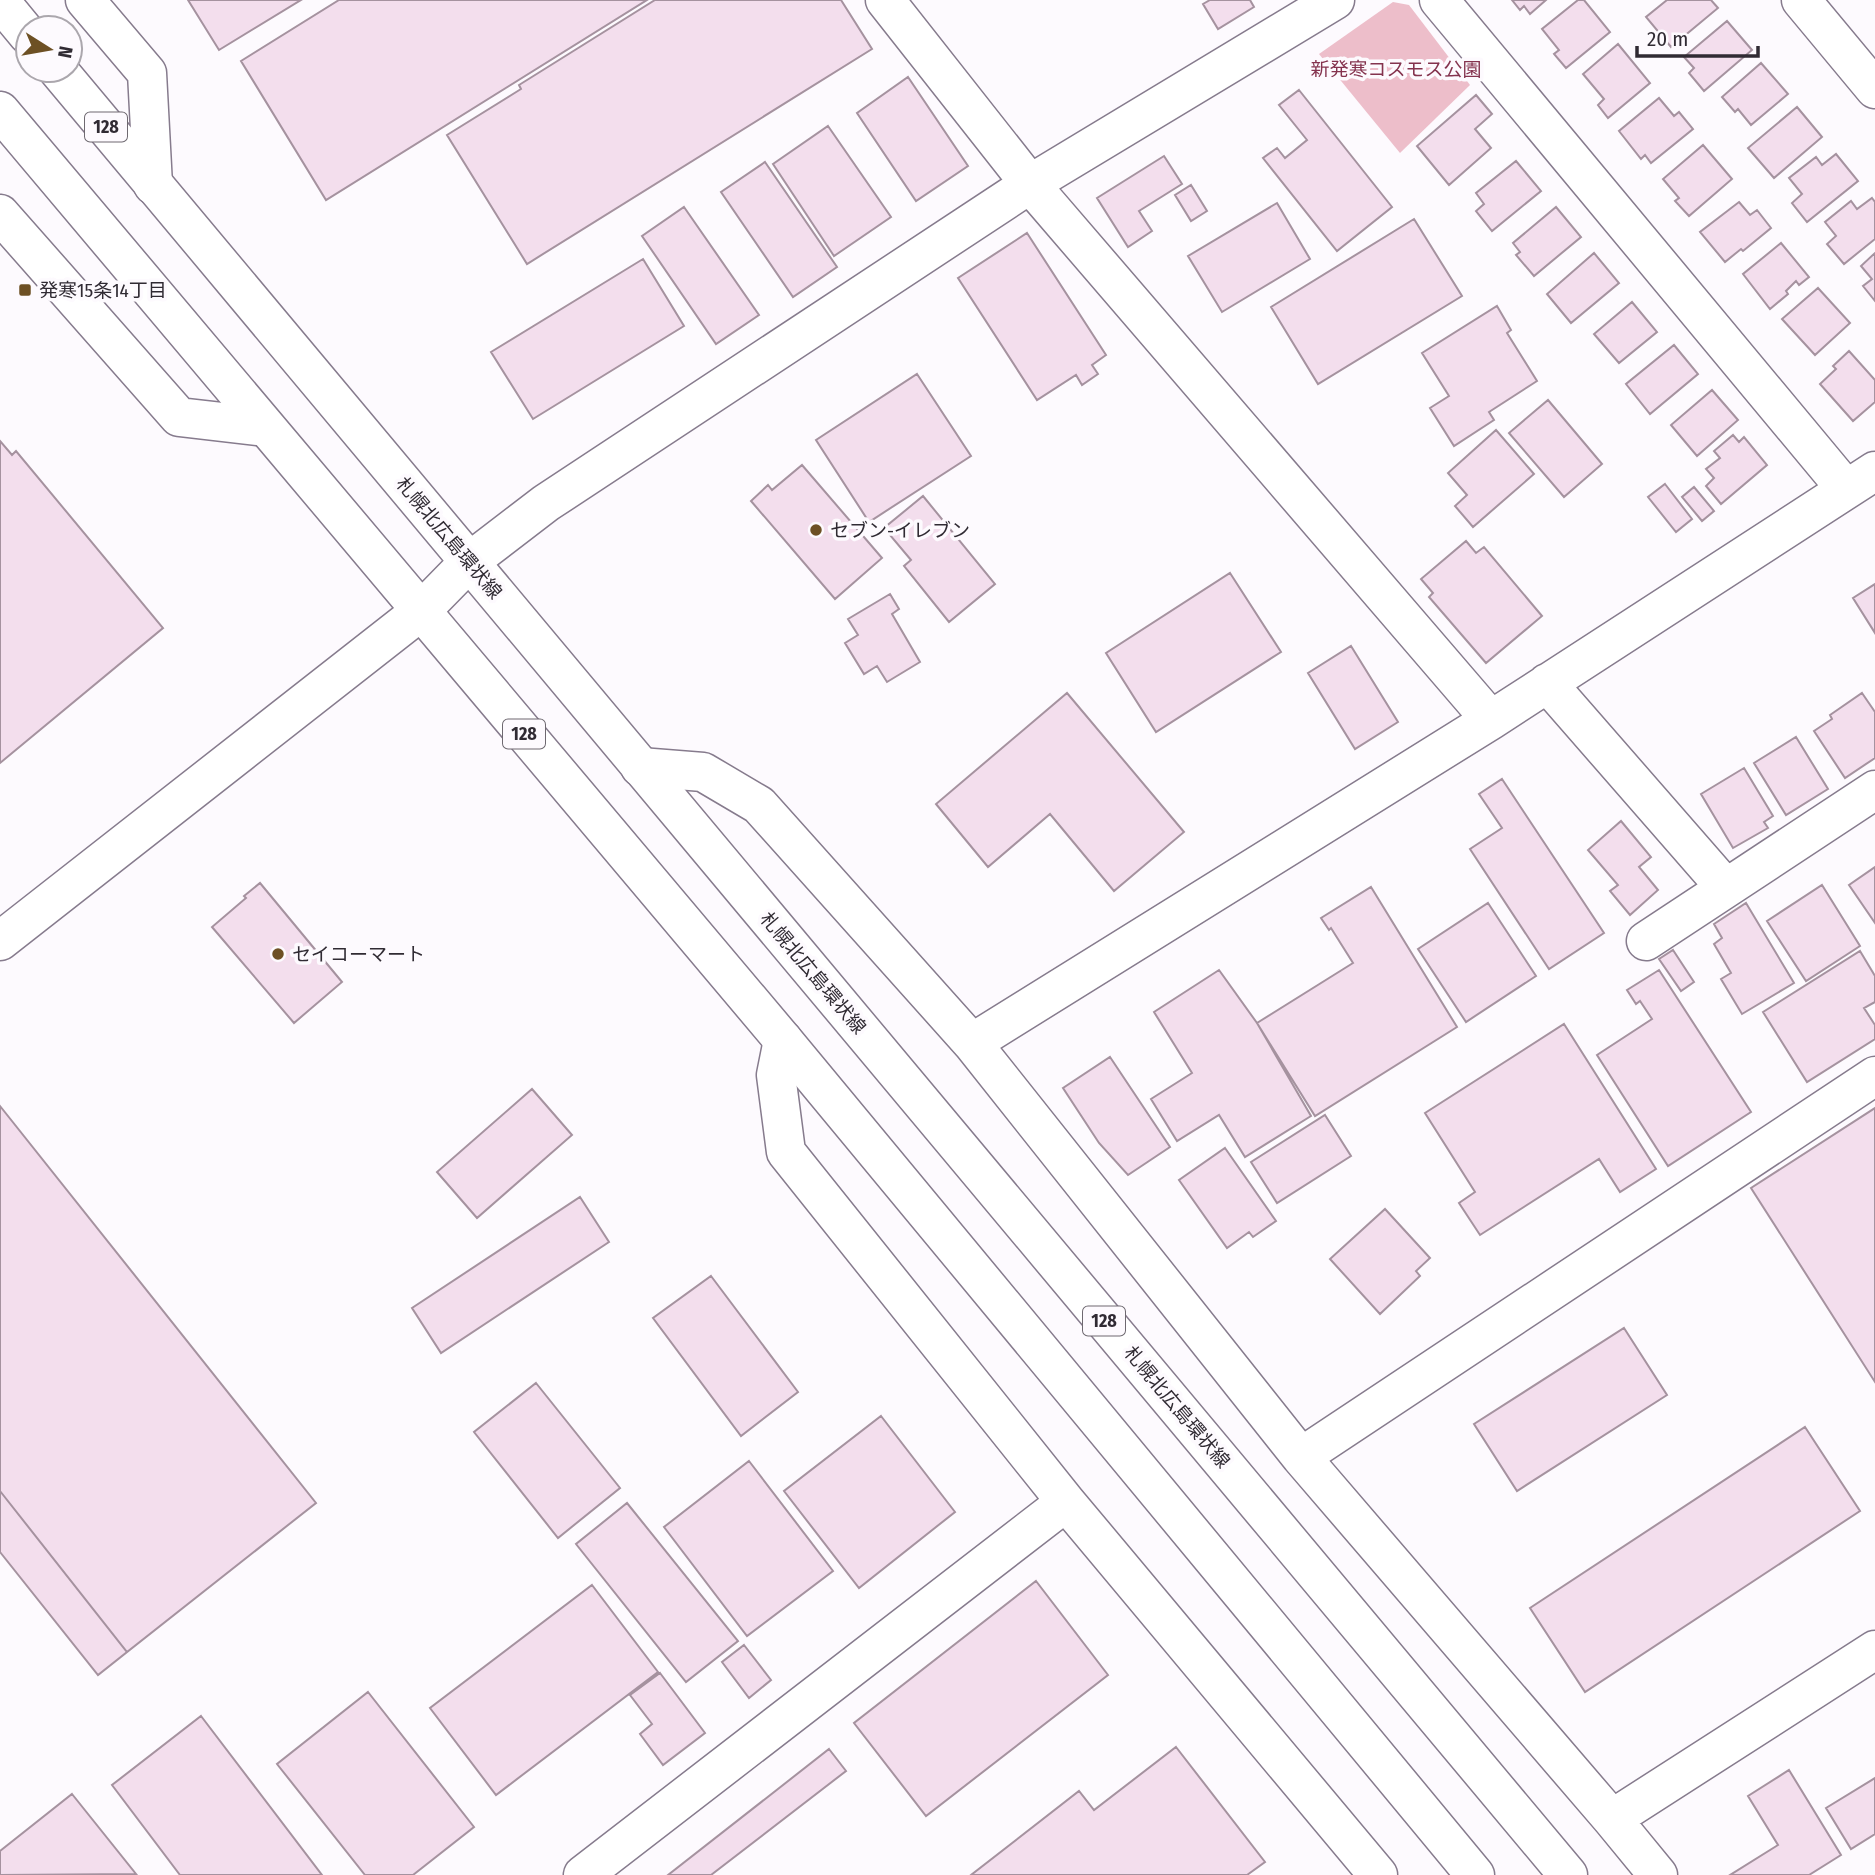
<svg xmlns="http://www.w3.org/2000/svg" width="1875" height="1875" viewBox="0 0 1875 1875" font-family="'Fira Sans Condensed','Noto Sans JP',sans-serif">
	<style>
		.green { fill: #edbeca }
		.building { fill: #f3deed; stroke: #a5929f; stroke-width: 2 }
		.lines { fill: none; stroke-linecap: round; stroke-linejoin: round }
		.minor-casing { stroke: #867b8d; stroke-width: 41 }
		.major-casing { stroke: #867b8d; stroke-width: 41 }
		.minor { stroke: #fff; stroke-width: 38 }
		.major { stroke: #fff; stroke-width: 38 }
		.poi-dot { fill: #6d5024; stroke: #fdfafe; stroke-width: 2.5 }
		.labels { text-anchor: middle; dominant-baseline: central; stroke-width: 7; stroke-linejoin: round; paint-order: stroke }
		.shield { fill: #fdfafe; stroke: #6e6970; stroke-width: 2 }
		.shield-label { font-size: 18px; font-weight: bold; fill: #302b33 }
		.park-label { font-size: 19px; fill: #84334e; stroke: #fdfafe }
		.poi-label { font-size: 19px; fill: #302b33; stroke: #fdfafe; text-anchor: start }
		.street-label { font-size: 19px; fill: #302b33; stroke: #fdfafe }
	</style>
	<rect width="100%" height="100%" fill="#fdfafe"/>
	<path class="green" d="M1393,2L1409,5L1470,85L1400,153L1319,54Z"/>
	<path class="building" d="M188,0H301L219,50Z
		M339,0H647L326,200L241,61Z
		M655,0H841L872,49L527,264L447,135L521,89L519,85Z
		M1210,0H1250L1254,7L1218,29L1203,4Z
		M1512,0H1546L1530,14L1524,6L1520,10Z
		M1578,0H1584L1610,32L1566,68L1554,54L1559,50L1542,29Z
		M1667,0H1711L1718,8L1671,47L1646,17Z
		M1727,21L1752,50L1704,91L1689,73L1694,68L1684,57Z
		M1618,44L1650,83L1608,118L1598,105L1604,99L1583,74Z
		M1761,63L1788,94L1751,125L1738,109L1735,112L1722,97Z
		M908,77L968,166L916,201L857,113Z
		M1299,90L1392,207L1337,251L1263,158L1277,148L1285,158L1307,140L1279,105Z
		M1476,95L1492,114L1475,129L1491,148L1449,185L1417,146Z
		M1659,98L1674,116L1679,112L1693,129L1651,163L1645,155L1641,159L1619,131Z
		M1797,107L1822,137L1774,178L1748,148Z
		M828,126L891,217L834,256L773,164Z
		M1703,145L1732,179L1689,216L1675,201L1679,198L1663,179Z
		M1836,154L1858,181L1807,222L1792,203L1802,194L1789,178L1816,157L1822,165Z
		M1164,156L1182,184L1139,211L1152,231L1128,247L1097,198Z
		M1516,161L1541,191L1492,231L1476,211L1484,204L1476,193Z
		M765,162L837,267L793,297L721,192Z
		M1191,185L1207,211L1191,221L1175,195Z
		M1872,198L1875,202V239L1844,264L1827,244L1836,236L1825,222L1851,201L1857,209Z
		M1739,202L1750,215L1757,210L1771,228L1743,251L1741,249L1725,262L1700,232Z
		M1277,203L1310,259L1222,312L1188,256Z
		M684,207L759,315L716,344L642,236Z
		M1556,207L1581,237L1534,276L1516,255L1520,252L1513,243Z
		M1414,219L1462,296L1318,384L1271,307Z
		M1027,233L1106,355L1092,365L1098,374L1082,385L1076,375L1037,400L958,278Z
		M1781,243L1809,277L1799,285L1796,281L1786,291L1788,294L1770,309L1743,274Z
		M1594,253L1619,283L1571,323L1547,294Z
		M1875,253V301L1863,286L1872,279L1861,266Z
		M643,259L684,326L533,419L491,352Z
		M1818,288L1850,323L1815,355L1782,319Z
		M1632,302L1657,332L1619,363L1594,334Z
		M1497,306L1511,330L1507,333L1537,381L1489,412L1494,420L1454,446L1430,408L1449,396L1422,353Z
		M1674,345L1698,374L1650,414L1626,384Z
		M1849,351L1875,380V402L1853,421L1820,384L1836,369L1833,366Z
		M917,374L971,456L869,522L816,440Z
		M1712,390L1738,420L1697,456L1671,425Z
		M1548,400L1602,464L1564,497L1509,433Z
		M1496,430L1534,474L1473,527L1455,506L1467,495L1448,473Z
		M1733,435L1739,442L1744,437L1767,465L1721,504L1706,486L1714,478L1706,469L1720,458L1714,451Z
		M0,441L12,455L16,451L163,628L0,763Z
		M802,465L882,558L835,599L751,501L768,485L772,490Z
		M1665,484L1692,519L1676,532L1648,497Z
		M1694,487L1714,511L1702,521L1682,497Z
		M923,496L995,584L949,622L904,566L911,560L884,528Z
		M1466,541L1476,553L1484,547L1542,616L1486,663L1429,597L1433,593L1421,579Z
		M1230,573L1281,652L1156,732L1106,653Z
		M1875,584V633L1853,598Z
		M890,594L899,609L892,614L920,662L887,682L877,666L864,674L845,643L858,635L848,619Z
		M1351,646L1398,722L1355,749L1308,673Z
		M1067,693L1184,832L1114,891L1050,814L988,867L936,804Z
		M1862,693L1875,712V758L1845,778L1814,731L1832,719L1830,715Z
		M1796,737L1828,789L1786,815L1754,763Z
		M1744,768L1773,816L1764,822L1768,828L1733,848L1701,794Z
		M1502,779L1604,933L1549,969L1470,849L1502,828L1479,794Z
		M1621,821L1651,857L1639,867L1658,890L1630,915L1610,891L1618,885L1588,850Z
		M1875,867V923L1849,885Z
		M260,883L342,982L294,1023L212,927L246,898L244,896Z
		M1822,885L1860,946L1806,981L1767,921Z
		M1371,887L1457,1027L1315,1116L1257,1023L1353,963L1331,928L1329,930L1321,918Z
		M1488,903L1536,976L1466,1022L1418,949Z
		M1746,903L1794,983L1742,1014L1721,979L1731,973L1714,944L1722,938L1714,924Z
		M1673,950L1694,982L1681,991L1659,959Z
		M1860,951L1875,976V1002L1864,1008L1875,1025V1039L1807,1082L1763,1012Z
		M1219,970L1257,1023L1311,1116L1245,1157L1219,1115L1177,1141L1151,1099L1192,1073L1154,1012Z
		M1659,970L1751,1112L1668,1166L1597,1055L1652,1019L1640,1001L1636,1004L1627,990Z
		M1564,1024L1656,1169L1620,1192L1599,1159L1480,1235L1459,1203L1475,1192L1425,1113Z
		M1110,1057L1170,1147L1128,1175L1099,1143L1063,1088Z
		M532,1089L572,1135L477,1218L437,1172Z
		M0,1106L316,1503L127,1652L0,1491Z
		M1875,1108V1382L1751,1188Z
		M1325,1115L1351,1156L1277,1203L1251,1162Z
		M1225,1148L1276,1221L1253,1237L1249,1232L1227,1248L1179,1180Z
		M580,1197L609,1242L441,1353L412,1308Z
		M1385,1209L1430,1258L1416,1271L1420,1276L1380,1314L1330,1259Z
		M711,1276L798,1392L741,1436L653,1318Z
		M1624,1328L1667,1395L1517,1491L1474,1424Z
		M536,1383L620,1488L558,1538L474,1432Z
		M881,1416L955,1512L859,1588L784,1491Z
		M1805,1427L1860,1511L1585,1692L1530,1608Z
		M749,1461L833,1571L747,1636L664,1527Z
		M0,1491L127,1652L98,1675L0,1552Z
		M627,1503L738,1641L686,1682L576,1544Z
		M1036,1581L1108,1675L926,1816L854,1723Z
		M592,1585L658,1672L496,1795L430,1708Z
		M744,1645L771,1680L749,1698L722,1662Z
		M660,1673L705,1733L663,1765L640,1734L652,1724L630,1695Z
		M368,1692L474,1827L413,1875H365L277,1764Z
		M201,1716L322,1875H180L112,1785Z
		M1176,1747L1265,1862L1247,1875H971L1079,1791L1094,1810Z
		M829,1749L846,1771L711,1875H668Z
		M1789,1770L1841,1855L1809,1875H1730L1778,1845L1748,1796Z
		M1875,1778V1834L1851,1849L1826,1808Z
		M72,1794L136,1874L0,1875V1851Z"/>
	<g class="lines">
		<defs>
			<path id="minor" d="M85,0L147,73L153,185
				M885,0L1030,184L1491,720
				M1439,0L1846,489
				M1801,0L1875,89
				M0,214L179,417L265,427
				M1547,683L1725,887
				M640,767L703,772L759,805L972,1043L1301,1457L1612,1819L1658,1875
				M0,941L421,611L469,562L546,503L1030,184L1335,0
				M1646,941L1875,790
				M783,1040L776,1075L786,1152L1066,1502L1378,1875
				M972,1043L1491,720L1875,471
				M1301,1457L1875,1076
				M1612,1819L1875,1650
				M583,1875L1066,1502"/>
			<path id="major" d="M0,1L28,35
				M58,70L1568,1875
				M0,111L783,1040L1475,1875"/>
		</defs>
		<use href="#minor" class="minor-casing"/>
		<use href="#major" class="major-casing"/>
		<use href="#minor" class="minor"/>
		<use href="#major" class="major"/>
	</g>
	<g class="poi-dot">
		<rect x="18" y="283" width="14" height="14" rx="3.5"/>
		<circle cx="816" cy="530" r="7"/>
		<circle cx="278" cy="954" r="7"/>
	</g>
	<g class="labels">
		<g class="shield">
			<rect x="85" y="112.5" width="42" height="29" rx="5"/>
			<rect x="503" y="719.5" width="42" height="29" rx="5"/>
			<rect x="1083" y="1306.5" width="42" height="29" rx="5"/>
		</g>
		<g class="shield-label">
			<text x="106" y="127">128</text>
			<text x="524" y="734">128</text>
			<text x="1104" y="1321">128</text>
		</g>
		<g class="park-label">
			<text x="1396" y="69">新発寒コスモス公園</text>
		</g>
		<g class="poi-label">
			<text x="39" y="290">発寒15条14丁目</text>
			<text x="830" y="530">セブン-イレブン</text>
			<text x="292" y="954">セイコーマート</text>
		</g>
		<g class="street-label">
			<text transform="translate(449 538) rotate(50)">札幌北広島環状線</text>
			<text transform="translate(813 973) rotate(50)">札幌北広島環状線</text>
			<text transform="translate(1177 1407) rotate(50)">札幌北広島環状線</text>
		</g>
	</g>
	<g transform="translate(49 49) rotate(101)"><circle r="33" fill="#fdfafe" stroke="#aba7ad" stroke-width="2"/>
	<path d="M0-5L12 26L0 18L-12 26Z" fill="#6d5024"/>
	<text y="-10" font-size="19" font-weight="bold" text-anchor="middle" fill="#302b33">N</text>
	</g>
	<path d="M1637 46v10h121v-10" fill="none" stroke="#302b33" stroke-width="3.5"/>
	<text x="1647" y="46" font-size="21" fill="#302b33" stroke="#fdfafe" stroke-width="5" paint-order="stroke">20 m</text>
</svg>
